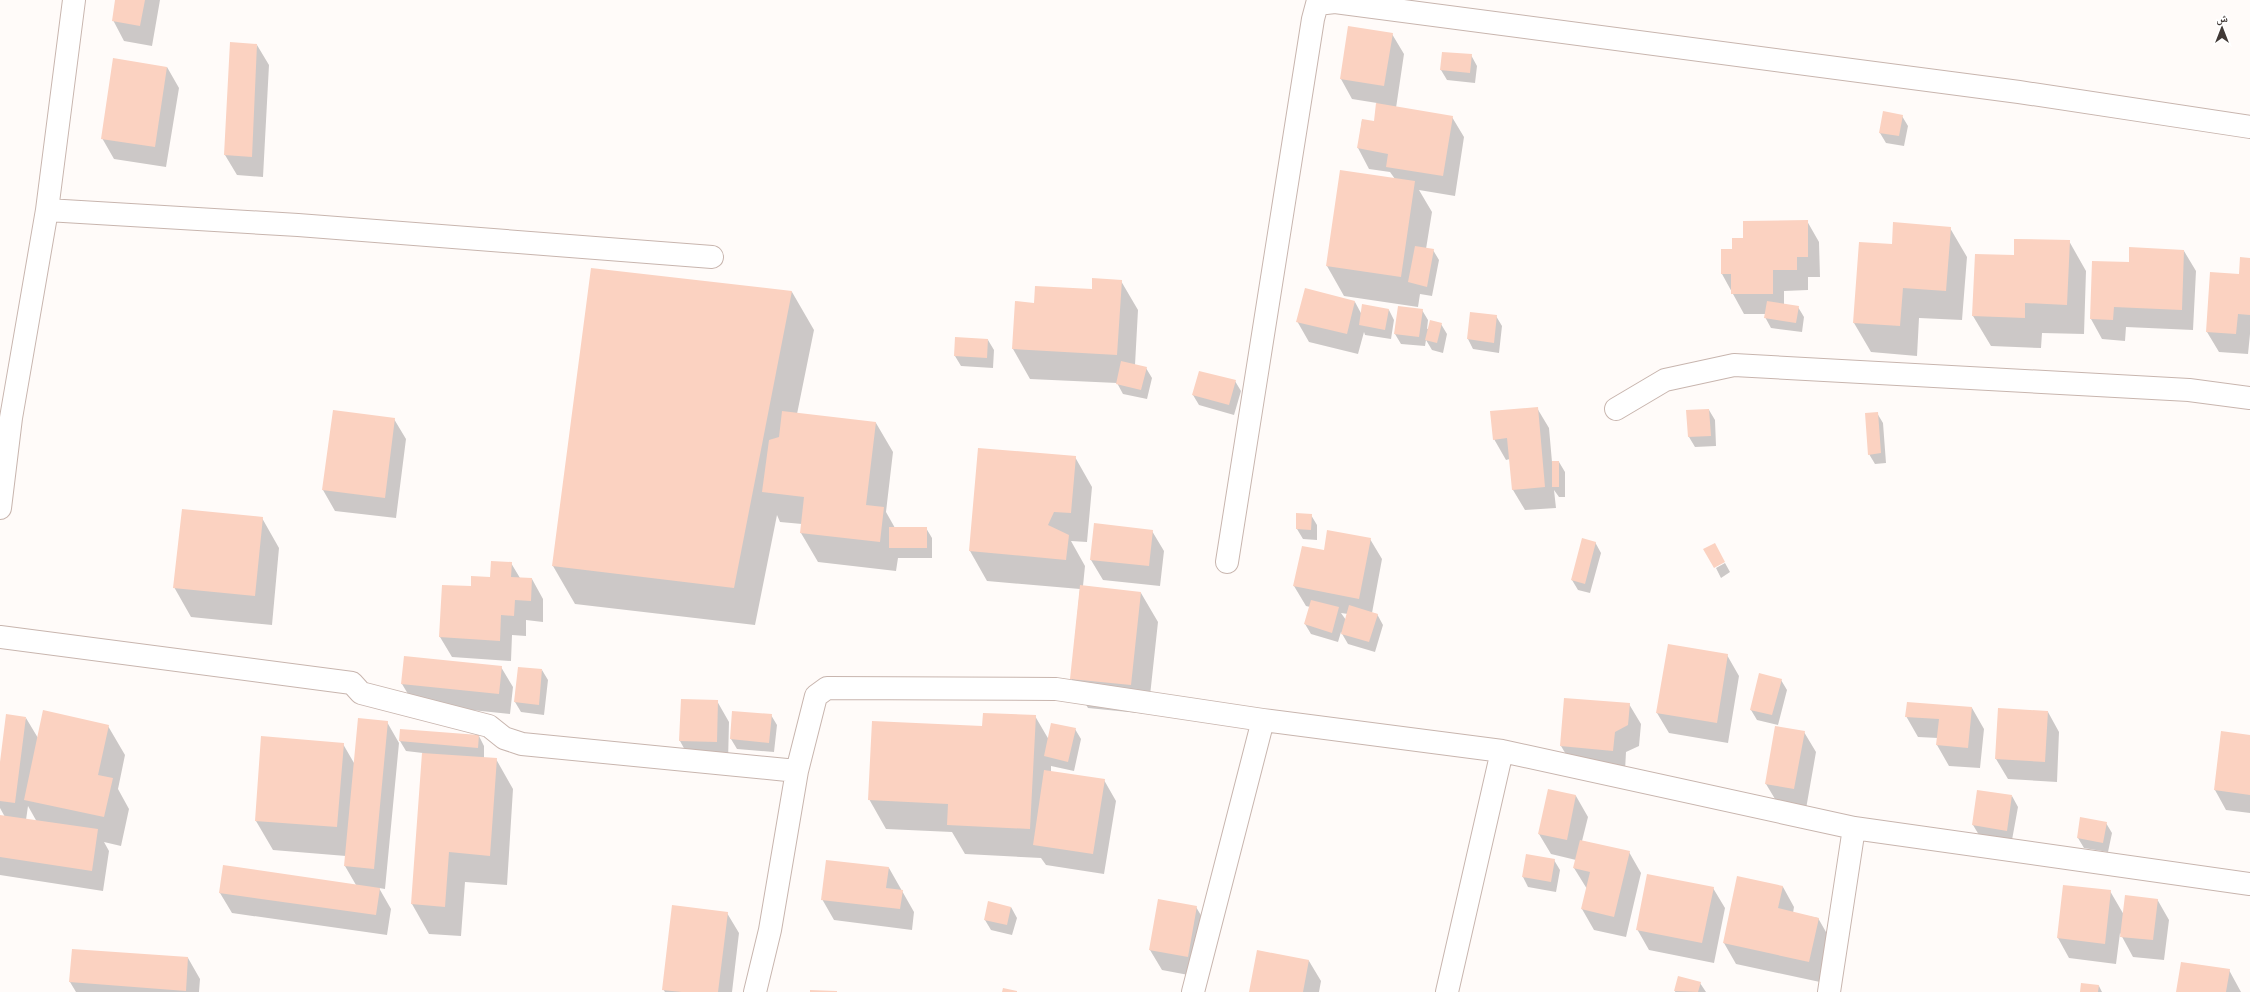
<svg xmlns="http://www.w3.org/2000/svg" width="2250" height="992" viewBox="0 0 2250 992" font-family="Lato,'Noto Naskh Arabic',sans-serif">
	<style>
		.shadow { fill: #0003; fill-rule: evenodd }
		.building { fill: #fbd2c1 }
		.lines { fill: none; stroke-linecap: round; stroke-linejoin: round }
		.street-casing { stroke: #c8b5ae; stroke-width: 24 }
		.street { stroke: #fff; stroke-width: 22 }
	</style>
	<rect width="100%" height="100%" fill="#fffbf9"/>
	<path class="shadow" d="M116,0H160L152,46L124,41L113,20Z
		M1392,34L1404,54L1396,108L1452,117L1464,137L1455,196L1419,190L1432,212L1426,249L1433,250L1439,260L1432,296L1420,294L1418,307L1344,296L1327,266L1395,179L1390,172L1369,169L1358,148L1362,120L1375,122L1377,103L1352,99L1341,79Z
		M257,45L269,65L263,177L237,175L225,155Z
		M1471,55L1477,66L1475,83L1447,80L1441,70Z
		M167,67L179,88L166,167L114,159L102,138Z
		M1902,116L1908,126L1904,146L1886,143L1880,133Z
		M1807,221L1819,242L1820,277H1808V290L1784,291V305L1798,307L1804,317L1802,332L1771,328L1765,317L1766,314H1744L1722,274V250H1733L1744,239Z
		M1950,228L1967,257L1962,320L1919,318L1917,356L1871,352L1854,323L1893,245Z
		M2069,241L2086,271L2084,334L2042,333L2041,348L1991,346L1973,316L1976,255L2015,256Z
		M2184,251L2196,271L2193,330L2126,327L2125,341L2102,339L2091,319L2093,262L2130,263Z
		M2250,259V334L2248,354L2219,352L2207,332Z
		M592,269L792,292L814,330L797,414L876,423L893,452L886,512L895,528H926L932,538V558H898L896,571L818,562L801,533L802,524L780,522L777,515L755,625L575,604L553,566Z
		M1121,281L1138,310L1135,365L1146,368L1152,378L1147,399L1123,394L1117,383L1030,379L1013,349L1093,290Z
		M1355,302L1362,315L1389,310L1394,320L1391,339L1365,335L1364,332L1358,354L1309,342L1297,321Z
		M1422,310L1428,320L1427,329L1441,324L1447,334L1443,353L1432,350L1426,340L1425,346L1401,344L1395,334Z
		M1471,314L1496,316L1502,326L1499,353L1473,349L1468,339Z
		M988,340L994,350L993,368L961,366L955,356Z
		M1235,381L1241,391L1234,415L1199,405L1193,395Z
		M1537,408L1549,428L1552,462H1559L1565,472V497H1559L1554,490L1556,508L1525,510L1513,490L1510,459L1506,460L1494,439Z
		M1709,410L1715,420L1716,446L1695,447L1689,437L1687,411Z
		M1877,413L1883,423L1886,463L1875,464L1869,454Z
		M394,419L406,439L396,518L335,511L323,490Z
		M979,449L1075,457L1092,487L1087,542L1071,541L1085,566L1083,586L1141,593L1158,622L1148,714L1088,708L1071,678L1080,589L987,581L970,551Z
		M1297,514L1311,515L1317,525V540L1303,539L1297,529Z
		M262,518L279,548L272,625L191,617L174,587Z
		M1152,531L1164,551L1160,586L1103,580L1091,560Z
		M1370,539L1382,559L1372,613L1377,614L1383,625L1375,652L1348,644L1341,632L1338,642L1311,634L1305,624L1310,607L1306,606L1294,586ZM1341,613L1348,614L1346,620Z
		M1595,542L1601,553L1590,593L1578,590L1572,580Z
		M511,563L520,578L532,579L543,599V622L526,620V636L512,635L511,661L452,657L440,637L491,578Z
		M1725,563L1730,572L1721,578L1716,568Z
		M1727,655L1739,676L1728,743L1669,733L1657,713Z
		M501,667L513,687L510,714L414,704L402,684Z
		M542,670L548,680L544,715L521,712L515,702Z
		M1781,680L1787,690L1778,725L1757,720L1751,710Z
		M717,701L729,722L728,762L691,761L680,741Z
		M1629,704L1641,724L1639,746L1626,752L1625,771L1573,766L1561,746Z
		M1972,708L1984,729L1980,768L1949,766L1937,745L1938,738L1918,737L1906,716Z
		M2048,712L2059,732L2057,782L2008,779L1996,759Z
		M771,715L777,725L774,752L737,749L731,739Z
		M1035,716L1049,740L1075,729L1081,739L1074,771L1051,766V772L1104,780L1116,801L1104,874L1046,865L1041,858L965,854L952,832L886,829L869,799L983,727Z
		M26,718L38,738L108,726L125,755L118,789L129,809L121,846L104,842L109,851L103,891L0,875V816L5,817L0,808V770ZM28,806L37,822L26,820Z
		M387,722L399,743L385,889L379,888L391,909L387,935L232,913L220,893L356,885L345,866L346,856L273,850L256,821L343,744L354,763Z
		M401,730L479,736L484,746V758L496,759L513,789L507,885L465,882L461,936L429,934L412,904L423,753L406,751L400,741Z
		M1804,732L1816,752L1806,809L1778,804L1766,784Z
		M2250,736V813L2226,810L2215,790Z
		M1549,790L1576,796L1588,817L1582,841L1629,852L1641,873L1626,937L1594,930L1582,909L1587,889L1574,868L1576,860L1551,854L1539,834Z
		M2012,796L2018,807L2012,840L1979,835L1973,825Z
		M2106,823L2112,833L2108,852L2084,848L2078,838Z
		M1554,860L1560,870L1556,892L1528,887L1523,877Z
		M889,868L914,912L912,930L834,920L822,899Z
		M1738,877L1783,887L1794,907L1793,913L1818,918L1830,939L1820,982L1736,964L1724,943Z
		M1713,888L1725,908L1714,963L1649,950L1637,929Z
		M2110,891L2124,915L2157,899L2169,920L2164,960L2133,957L2120,933L2116,964L2069,958L2058,938Z
		M1011,907L1017,918L1012,935L991,930L985,920Z
		M1196,907L1208,927L1199,977L1162,970L1150,950Z
		M727,913L739,933L732,992H665L663,989Z
		M1258,951L1309,961L1321,981L1319,992H1250Z
		M188,958L200,979L199,992H76L70,982Z
		M2229,970L2241,992H2177Z
		M1679,977L1700,983L1706,992H1675Z
		M2099,986L2102,992H2081Z"/>
	<path class="building" d="M115,0H145L140,26L112,21Z
		M1348,26L1393,33L1384,86L1340,79Z
		M230,42L257,44L252,157L224,155Z
		M1442,52L1472,54L1470,73L1440,70Z
		M113,58L167,67L155,147L101,139Z
		M1376,103L1453,116L1443,176L1386,167L1388,154L1357,148L1362,119L1374,121Z
		M1883,111L1903,115L1899,136L1879,133Z
		M1340,170L1415,181L1401,277L1326,266Z
		M1808,220V257H1797V270H1773V294H1731V274H1721V249H1732V238H1743V221Z
		M1893,222L1951,227L1946,291L1903,288L1900,326L1853,323L1859,242L1892,244Z
		M2014,239L2070,240L2067,305L2025,303V318L1972,316L1975,254L2014,255Z
		M1415,246L1434,249L1427,287L1408,282Z
		M2129,247L2184,250L2182,310L2114,307L2113,320L2090,319L2092,261L2129,262Z
		M2240,257L2250,258V315L2238,314L2236,334L2206,332L2210,272L2239,274Z
		M591,268L792,291L734,588L552,566Z
		M1092,278L1122,280L1117,355L1012,349L1015,301L1034,303L1035,286L1092,289Z
		M1305,288L1355,301L1347,334L1296,322Z
		M1767,301L1799,306L1796,323L1764,318Z
		M1362,304L1389,309L1385,330L1359,325Z
		M1398,306L1423,309L1419,337L1394,334Z
		M1470,312L1497,315L1494,343L1467,339Z
		M1430,320L1442,323L1437,343L1425,340Z
		M955,337L988,339L987,358L954,356Z
		M1121,361L1147,367L1141,390L1116,384Z
		M1199,371L1236,380L1229,405L1192,395Z
		M1538,407L1545,487L1512,490L1507,438L1493,440L1490,411Z
		M1709,409L1711,436L1688,437L1686,410Z
		M333,410L395,418L385,498L322,490Z
		M782,411L876,422L866,505L884,507L880,542L800,533L804,497L762,492L769,440L779,437Z
		M1878,412L1881,453L1868,455L1865,413Z
		M978,448L1076,456L1071,513L1054,512L1048,525L1069,535L1066,560L969,551Z
		M1552,461H1559V487H1552Z
		M182,509L263,517L255,596L173,588Z
		M1296,513L1312,514L1311,530L1296,529Z
		M1094,523L1153,530L1149,566L1090,560Z
		M889,527H927V548H889Z
		M1327,530L1371,538L1359,599L1293,586L1302,546L1324,550Z
		M1582,538L1596,542L1585,584L1571,580Z
		M1715,543L1725,562L1714,568L1703,549Z
		M491,561L512,562L511,577L532,578L531,601L515,600L514,616L501,615L500,641L439,637L442,585L471,586V576L490,577Z
		M1080,585L1141,592L1131,685L1070,679Z
		M1311,600L1339,607L1332,633L1304,624Z
		M1349,605L1378,614L1369,642L1341,634Z
		M1668,644L1728,654L1717,723L1656,713Z
		M404,656L502,666L499,694L401,684Z
		M518,667L542,669L539,705L514,702Z
		M1759,673L1782,679L1772,715L1750,710Z
		M1564,698L1630,703L1628,725L1615,732L1613,751L1560,746Z
		M681,699L718,700L717,742L679,741Z
		M1907,702L1972,707L1968,748L1936,745L1939,719L1905,717Z
		M1998,708L2048,711L2045,762L1995,759Z
		M43,710L109,725L98,775L113,778L104,817L24,800Z
		M732,711L772,714L769,743L730,739Z
		M983,713L1036,715L1030,829L947,825L948,804L868,800L872,721L982,726Z
		M6,714L26,717L15,803L0,801V762Z
		M358,718L388,721L374,869L344,866Z
		M1051,723L1076,728L1068,762L1044,756Z
		M1775,726L1805,731L1794,789L1765,784Z
		M400,729L479,735L478,748L399,741Z
		M2221,731L2250,735V795L2214,790Z
		M261,736L344,743L337,827L255,821Z
		M422,753L497,758L490,856L449,852L445,907L411,904Z
		M1044,770L1105,779L1093,854L1033,845Z
		M1548,789L1576,795L1567,840L1538,834Z
		M1977,790L2012,795L2007,831L1972,825Z
		M0,815L98,829L92,871L0,857Z
		M2080,817L2107,822L2103,843L2077,838Z
		M1580,840L1630,851L1614,917L1581,909L1590,872L1573,868Z
		M1526,854L1555,859L1551,882L1522,877Z
		M826,860L889,867L886,888L903,890L900,909L821,900Z
		M223,865L380,888L376,915L219,893Z
		M1647,874L1714,887L1702,943L1636,930Z
		M1737,876L1783,886L1778,908L1819,918L1809,962L1723,943Z
		M2063,885L2111,890L2105,944L2057,938Z
		M2125,895L2158,899L2153,940L2120,937Z
		M1158,899L1197,906L1188,957L1149,950Z
		M988,901L1011,907L1007,925L984,920Z
		M672,905L728,912L718,992H682L662,990Z
		M72,949L188,957L186,991L69,982Z
		M1257,950L1309,960L1303,992H1249Z
		M2181,962L2230,969L2226,992H2176Z
		M1678,976L1701,982L1698,992L1674,991Z
		M2081,983L2099,985L2098,992H2080Z
		M1003,988L1017,991V992H1002Z
		M810,990L837,991V992H810Z"/>
	<g class="lines">
		<defs>
			<path id="street" d="M47,210L298,225L712,257
				M1616,409L1665,380L1734,365L2189,390L2250,398
				M0,508L11,418L47,210L74,0
				M1227,562L1313,19L1317,4L1335,2L2019,92L2250,127
				M0,637L352,683L361,693L489,726L504,738L522,744L797,771
				M755,992L770,930L797,771L816,696L827,688L1056,689L1263,720L1502,751L1854,828L2250,884
				M1193,992L1263,720
				M1447,992L1502,751
				M1829,992L1854,828"/>
		</defs>
		<use href="#street" class="street-casing"/>
		<use href="#street" class="street"/>
	</g>
	<g transform="translate(2222 28)" stroke="#ffffff" stroke-width="3" paint-order="stroke">
	<path d="M0-3L7 15L0 10L-7 15Z" fill="#413936"/>
	<text y="-6" font-size="11" font-weight="bold" text-anchor="middle" fill="#413936">ش</text>
	</g>
</svg>
